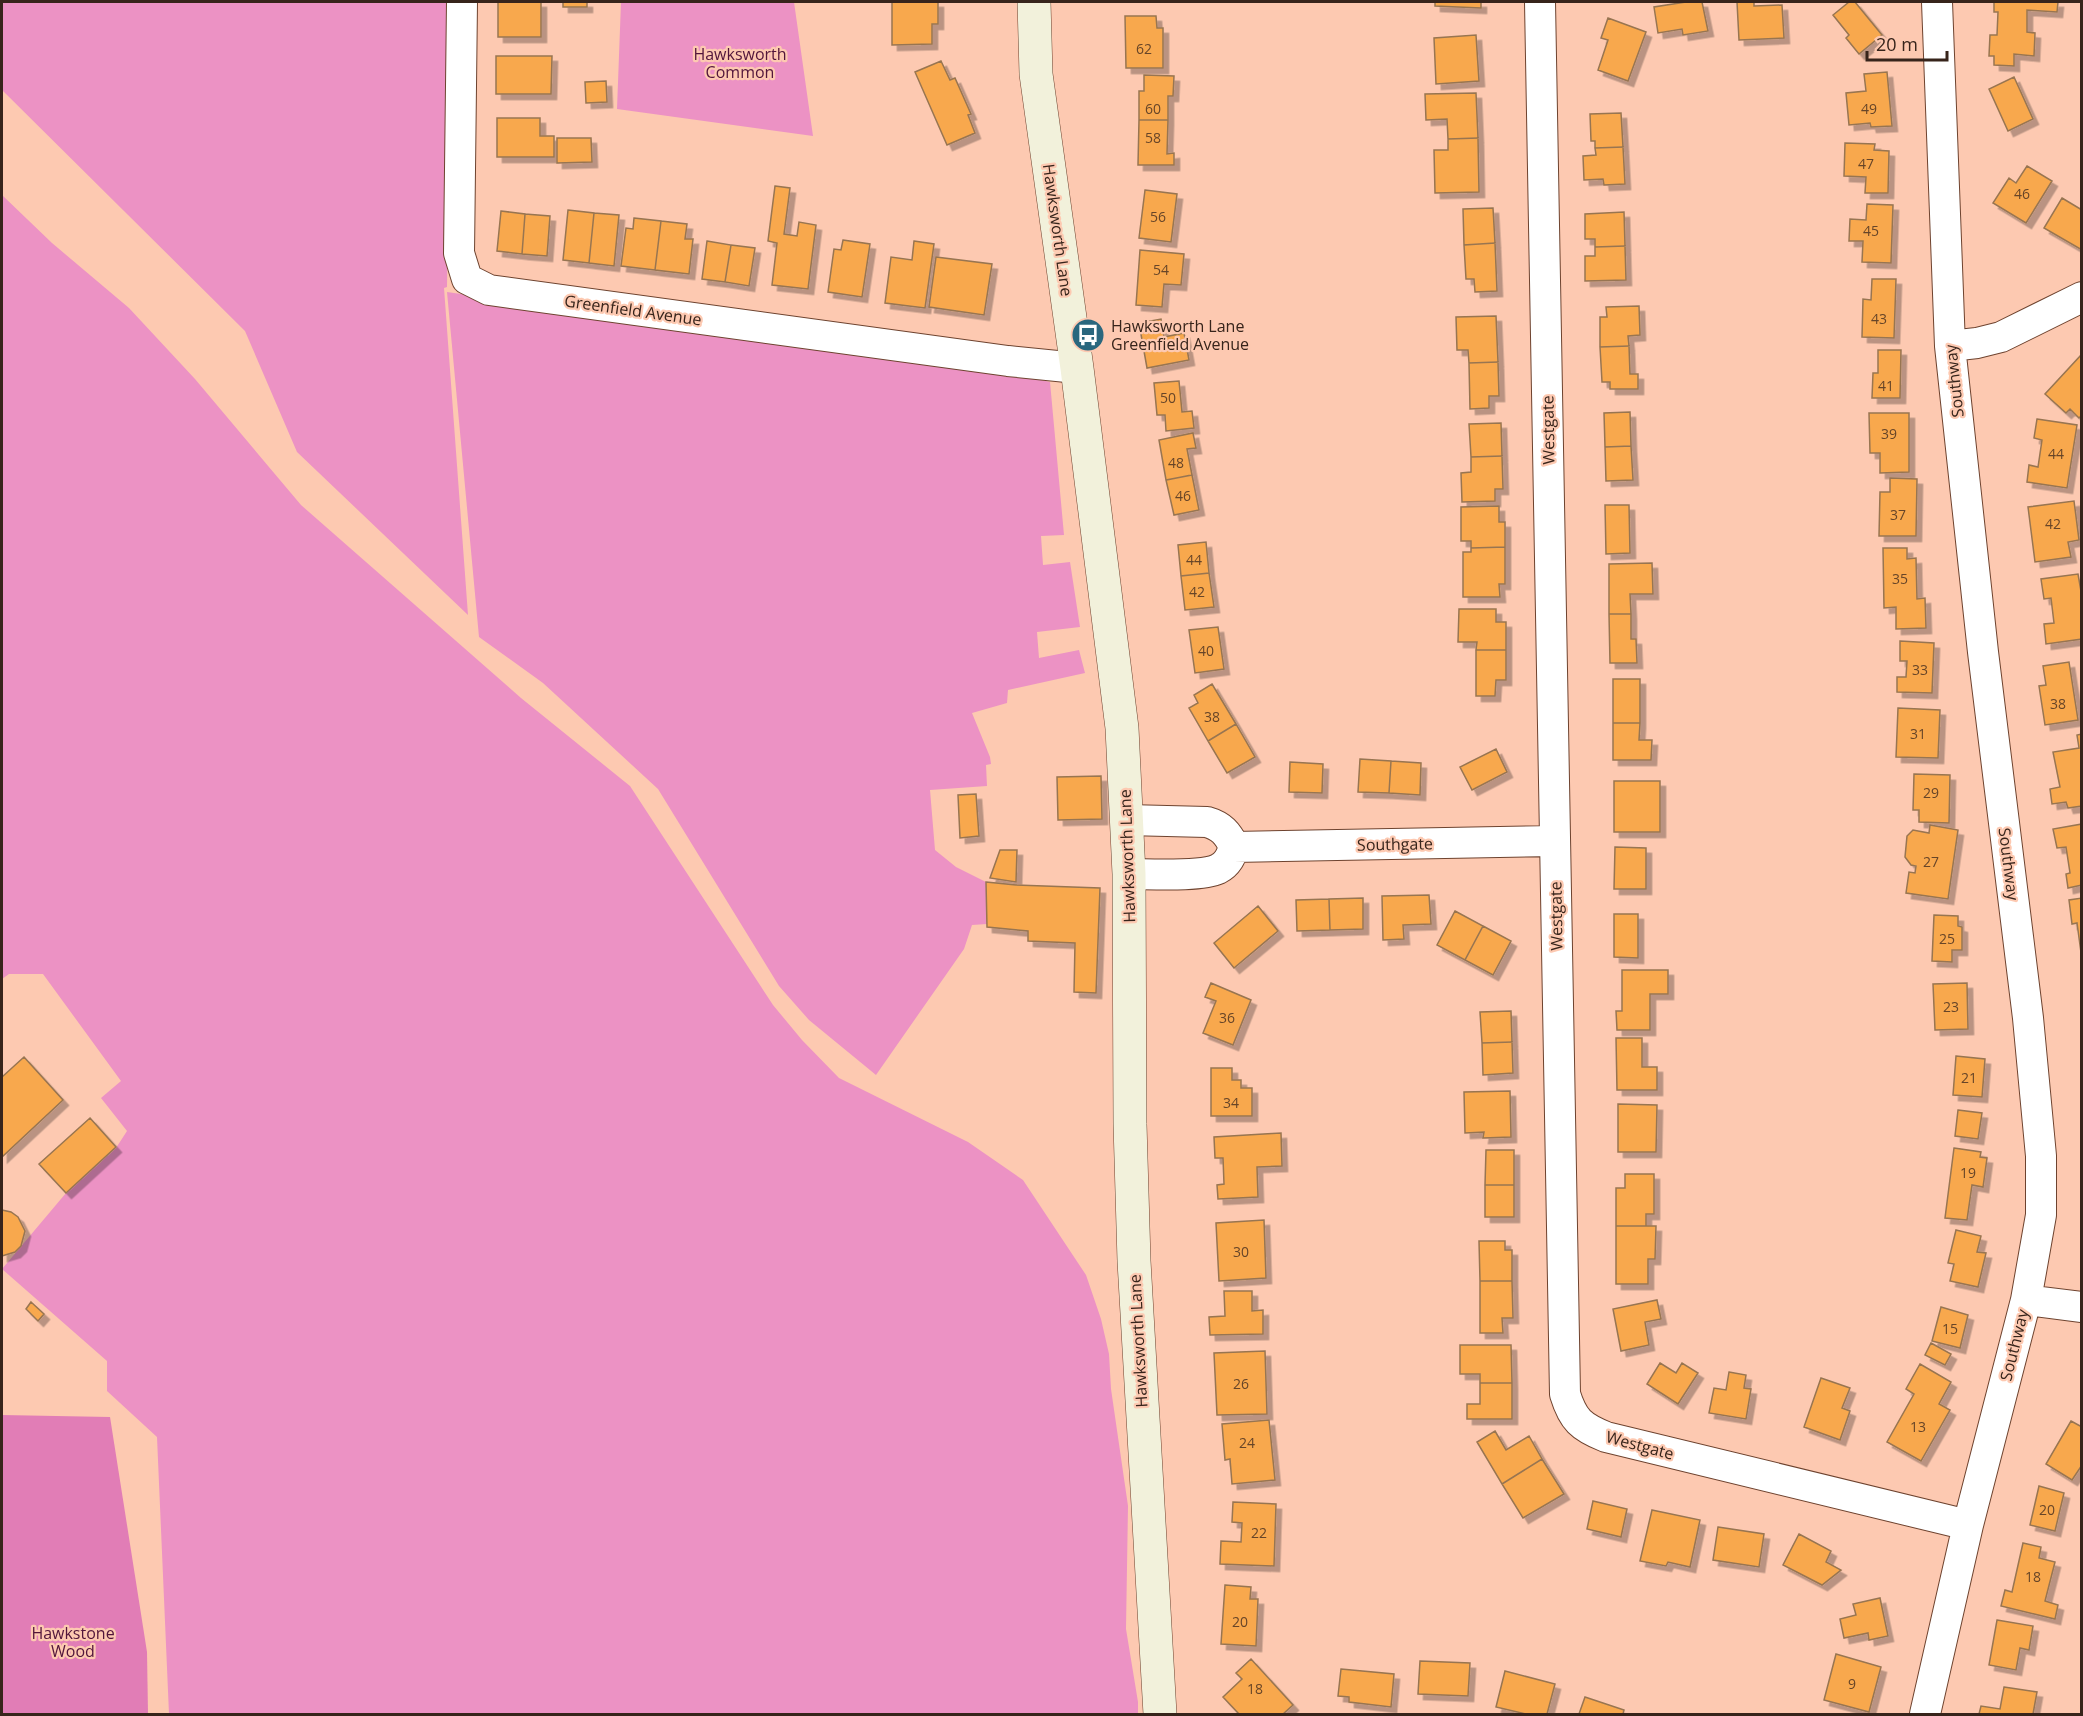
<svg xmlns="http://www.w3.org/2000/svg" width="2083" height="1716" viewBox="0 0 2083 1716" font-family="'Open Sans',sans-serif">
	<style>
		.green { fill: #ec92c4 }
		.forest { fill: #e17db6 }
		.building { fill: #f8a84e; stroke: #987551; stroke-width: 1.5; filter: url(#shadow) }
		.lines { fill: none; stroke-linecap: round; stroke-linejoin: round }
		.street-casing { stroke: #6e432f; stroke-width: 32 }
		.secondary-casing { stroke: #6e432f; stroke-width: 34 }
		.street { stroke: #fff; stroke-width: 30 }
		.secondary { stroke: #f2f1db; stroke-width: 33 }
		.labels { text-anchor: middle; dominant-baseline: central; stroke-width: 4.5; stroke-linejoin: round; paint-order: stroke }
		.number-label { font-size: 14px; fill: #674528 }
		.park-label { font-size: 16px; fill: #52153b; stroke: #fdc9b1 }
		.street-label { font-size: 16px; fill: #37241b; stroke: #fdc9b1 }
		.poi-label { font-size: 16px; fill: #37241b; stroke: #fdc9b1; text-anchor: start }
	</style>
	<defs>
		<filter id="shadow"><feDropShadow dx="5.5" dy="5.5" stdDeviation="0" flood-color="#0004"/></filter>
	</defs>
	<rect width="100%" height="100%" fill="#fdc9b1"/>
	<path class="green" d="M2,2H451L447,287L444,288L468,615L297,452L245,331L2,90Z
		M621,2H794L813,136L617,109Z
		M2,195L52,243L129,308L195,379L301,505L521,698L630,786L773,1005L802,1040L839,1078L968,1142L1023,1180L1086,1275L1101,1319L1109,1354L1111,1389L1128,1506L1126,1629L1138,1702V1714H169L157,1437L107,1391V1361L2,1269L66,1193L116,1148L127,1131L101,1098L121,1081L43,974H9L2,979Z
		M447,292L1003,371L1050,382L1064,535L1041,536L1043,565L1070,562L1080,627L1037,632L1039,658L1079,650L1085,673L1008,690L1007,703L972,713L990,757L991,764L986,765L987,786L930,790L935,850L956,867L986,882L987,924L972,925L964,949L876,1075L809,1020L779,986L658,789L543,683L479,637Z"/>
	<path class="forest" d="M2,1415L110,1417L147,1652L148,1714H2Z"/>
	<path class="building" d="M498,2H541V37H498Z
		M563,2H587V7H563Z
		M892,2H938V24H932V44L892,45Z
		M1435,2H1481V8L1435,6Z
		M1686,2H1702L1708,31L1683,35L1682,29L1658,33L1654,7Z
		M1737,2H1754V6L1782,5L1784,38L1739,40Z
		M1849,2H1855L1882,35L1859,54L1846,38L1849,35L1833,15Z
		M1994,2H2058L2057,12L2027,10V32L2035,33L2034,56L2014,54V66L1994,65V56H1989L1990,35H1997L1998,12H1994Z
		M1125,16H1156L1157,28H1163V68H1126Z
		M1608,18L1646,32L1628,81L1598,70L1608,40L1601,38Z
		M1476,35L1479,81L1436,84L1434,38Z
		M496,56H552L551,94H496Z
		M941,61L950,80L955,78L971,114L968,115L975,133L947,145L915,72Z
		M1887,72L1892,126L1871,127L1870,123L1849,125L1846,93L1866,91L1864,74Z
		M1144,75L1174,76L1173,96H1168V120H1139V91H1144Z
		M2014,77L2033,119L2008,131L1989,89Z
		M606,81L607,102L586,103L585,82Z
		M1476,93L1478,138L1448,139L1447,119L1426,120L1425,94Z
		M1621,113L1623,147L1595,148V141H1591L1590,114Z
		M497,118H540V136H554V157H497Z
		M1139,120H1168L1167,154L1174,153V165H1138Z
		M557,138H591L592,162L557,163Z
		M1478,138L1479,192L1435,193L1434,150H1448V139Z
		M1845,143L1875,144L1874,150L1889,151L1888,193H1865L1866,177L1844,176Z
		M1623,147L1625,184L1604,185L1603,179L1584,180L1583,156L1596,155L1595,148Z
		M2027,166L2052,181L2026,223L1993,203L2009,178L2016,183Z
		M775,186L790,188L784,234L797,236L799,222L816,225L808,289L772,285L777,243L768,241Z
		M1145,190L1177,194L1171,242L1139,238Z
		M2062,198L2082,210V250L2044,228Z
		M1867,204L1893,205L1891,263L1862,262L1863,241H1849L1850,219L1866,220Z
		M1493,208L1495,243L1464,245L1463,209Z
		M568,210L594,213L589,263L563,260Z
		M501,211L525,214L522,254L497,251Z
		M1624,212L1625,246L1595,247V239H1585V214Z
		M594,213L619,215L614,266L589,263Z
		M525,214L550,216L547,256L522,254Z
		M634,218L661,221L655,270L621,266L626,228L633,229Z
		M661,221L687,224L685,239H693L689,274L655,270Z
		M843,240L870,244L862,297L828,292L834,249L841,250Z
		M707,241L731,245L725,282L702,279Z
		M914,241L934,244L925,308L885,303L891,257L912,260Z
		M1495,243L1497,291L1475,292L1474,279H1466L1464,245Z
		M731,245L755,248L749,286L725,282Z
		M1625,246L1626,280L1585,281V256H1595V247Z
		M1140,250L1184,254L1181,285L1164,284L1162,307L1136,305Z
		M936,257L992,264L984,315L929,307Z
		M1872,279H1896L1894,338L1862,337L1863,299L1871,300Z
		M1639,306L1640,335L1628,336L1629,346L1600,347V317H1607L1606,307Z
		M1496,316L1498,362L1469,363L1468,350H1457L1456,317Z
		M1161,319L1164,337L1184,333L1189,360L1147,368L1139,323Z
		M1629,346L1630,374H1638V389H1610V382H1602L1600,347Z
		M1878,350H1901L1900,398H1872L1873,373H1878Z
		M2082,354V415L2079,418L2070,409L2066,413L2045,394Z
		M1498,362L1499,396H1489V408L1470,409L1469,363Z
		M1179,381L1182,412L1192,411L1194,428L1166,431L1165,415H1157L1154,383Z
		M1630,412L1631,446L1605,447L1604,413Z
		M1869,413H1909V472L1880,473V453H1870Z
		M2037,419L2077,425L2067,488L2027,482L2029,465L2038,467L2042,440L2034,438Z
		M1501,423L1502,456L1471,457L1469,424Z
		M1193,433L1196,448L1187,449L1192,475L1166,480L1159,440Z
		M1631,446L1633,480L1606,481L1605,447Z
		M1502,456L1503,489H1495V501L1462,502L1461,473L1471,472V457Z
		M1192,475L1199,510L1174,515L1166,480Z
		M1890,478L1917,479L1916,536H1879L1880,492H1890Z
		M2074,501L2079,540L2068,542L2071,557L2035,562L2028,507Z
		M1605,505H1629L1630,553L1606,554Z
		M1499,506V522H1505V547L1471,548V541H1461V507Z
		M1206,542L1209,573L1181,576L1178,545Z
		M1505,547V584H1499L1500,597H1463V552H1471V548Z
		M1883,548H1907V559L1916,558L1917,599L1925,598L1926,628L1896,629V607L1884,608Z
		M1652,563L1653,594H1630L1631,614H1609V564Z
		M1209,573L1214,607L1185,610L1181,576Z
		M2078,574L2082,597V639L2046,644L2044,624L2054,623L2051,598L2044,599L2041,579Z
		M1459,609H1496V622H1506V650H1476L1477,642H1458Z
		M1609,614H1631V639H1636L1637,663H1610Z
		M1218,627L1224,669L1195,673L1189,630Z
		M1900,641L1934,643L1932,693L1897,692V677H1906L1907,661H1900Z
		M1476,650H1506V680H1496L1495,696H1476Z
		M2069,662L2078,720L2045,725L2039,686L2046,685L2043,666Z
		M1613,679H1640V723H1613Z
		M1212,684L1236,724L1208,741L1189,708L1198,703L1194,695Z
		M1898,708L1940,710L1938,758L1896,757Z
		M1613,723H1640L1639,740H1652L1651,760H1613Z
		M1236,724L1255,757L1227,773L1208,741Z
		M2082,734V806L2068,808L2066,802L2052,804L2050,789L2060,787L2053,752L2079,748L2077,735Z
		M1496,749L1507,772L1472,790L1460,767Z
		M1360,759L1391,761L1389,793L1358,792Z
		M1391,761L1421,763L1420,795L1389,793Z
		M1290,762L1323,764L1322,793L1289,792Z
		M1914,774L1950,775L1949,823L1919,822V810H1913Z
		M1101,776L1102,819L1058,820L1057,777Z
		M1614,781H1660V832H1614Z
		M976,794L979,836L960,838L958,795Z
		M2082,824V885L2068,888L2066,874L2070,873L2066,847L2057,848L2053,829Z
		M1930,825L1958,830L1948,899L1906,893L1909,872L1915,873L1916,866L1911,865L1905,857L1907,836L1913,830L1929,833Z
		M1615,847L1646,848V889H1614Z
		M1000,850H1017L1016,882L990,878Z
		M986,882L1016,885L1100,888L1096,993L1074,992L1075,943L1028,941V931L987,927Z
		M1429,895L1431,924L1403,925L1404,939L1383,940L1382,896Z
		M1363,898V929L1330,930L1329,899Z
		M2082,898V960L2077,923L2072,924L2069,900Z
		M1329,899L1330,930L1297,931L1296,900Z
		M1258,906L1278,931L1234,968L1214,943Z
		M1455,911L1483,926L1465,960L1437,945Z
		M1614,914H1638V958L1614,957Z
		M1934,915L1958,916V926L1962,927V950H1952V962L1932,961Z
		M1483,926L1511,941L1493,975L1465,960Z
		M1622,970H1668V994H1650V1030H1617L1616,1011H1622Z
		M1211,983L1251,1000L1233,1045L1203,1033L1216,1001L1205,997Z
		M1967,983L1968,1029L1935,1030L1933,984Z
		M1511,1011L1512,1042L1482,1043L1480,1012Z
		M1616,1038H1642V1067H1657V1090H1617Z
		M1512,1042L1513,1073L1483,1075L1482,1043Z
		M1956,1056L1985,1059L1982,1097L1953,1095Z
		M24,1057L63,1100L2,1157V1077Z
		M1211,1068H1232V1080H1241V1088H1252V1116H1211Z
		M1510,1091L1511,1137L1483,1138L1484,1132L1465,1133L1464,1092Z
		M1618,1104L1657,1105L1656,1152H1618Z
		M1958,1110L1982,1113L1978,1139L1955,1136Z
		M90,1118L116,1147L66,1193L39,1164Z
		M1281,1133L1282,1166L1257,1167L1258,1197L1218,1199L1217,1185L1224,1184L1223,1158H1215L1214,1137Z
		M1954,1148L1981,1152L1980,1157L1987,1158L1983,1187L1972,1185L1967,1220L1945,1218Z
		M1486,1150H1514V1185H1485Z
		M1625,1174H1654V1214H1646V1226H1616V1188H1625Z
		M1485,1185H1514V1217H1485Z
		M2,1210L11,1212L18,1217L25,1231L21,1246L15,1252L2,1256Z
		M1264,1220L1266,1278L1219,1281L1216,1223Z
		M1616,1226H1656L1655,1259H1648V1284H1616Z
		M1956,1230L1981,1236L1977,1252L1986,1253L1978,1287L1950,1281L1954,1264L1948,1263Z
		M1479,1241H1505V1250H1512V1281H1480Z
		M1480,1281H1512L1513,1318H1502L1503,1333H1480Z
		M1224,1291H1252V1311L1263,1310V1334L1210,1335L1209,1317L1225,1316Z
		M1657,1300L1661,1319L1645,1322L1649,1345L1621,1351L1613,1309Z
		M31,1302L44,1314L38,1321L26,1309Z
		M1941,1307L1968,1315L1960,1348L1932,1341Z
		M1931,1343L1951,1354L1945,1365L1925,1355Z
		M1460,1345H1511L1512,1383H1480V1374H1460Z
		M1265,1351L1267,1414L1217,1415L1214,1353Z
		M1660,1363L1676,1373L1682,1363L1698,1373L1678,1404L1647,1384Z
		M1920,1364L1951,1382L1939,1404L1950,1410L1921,1461L1887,1442L1914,1394L1906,1389Z
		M1729,1372L1746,1375L1744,1388L1751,1389L1746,1419L1709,1413L1714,1388L1726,1390Z
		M1821,1378L1850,1388L1842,1408L1850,1411L1840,1440L1804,1427Z
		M1480,1383H1512V1419H1467V1404H1480Z
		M1269,1420L1275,1480L1232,1484L1230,1459L1225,1460L1222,1424Z
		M2071,1421L2082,1427V1465L2072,1480L2046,1464Z
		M1495,1431L1506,1450L1529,1436L1542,1459L1502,1484L1477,1442Z
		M1542,1459L1564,1494L1523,1518L1502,1484Z
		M2039,1486L2064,1493L2055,1531L2030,1525Z
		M1593,1501L1627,1509L1621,1537L1587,1529Z
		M1233,1502L1276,1504L1274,1566L1220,1564L1221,1541L1241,1542L1242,1523L1232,1522Z
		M1652,1510L1700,1520L1690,1567L1668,1562L1666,1566L1640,1561Z
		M1718,1527L1764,1534L1759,1567L1713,1560Z
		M1799,1534L1831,1551L1826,1562L1841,1570L1822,1585L1783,1565Z
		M2023,1543L2041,1547L2039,1558L2055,1562L2045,1601L2058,1605L2055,1619L2001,1606L2005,1590L2012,1592Z
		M1225,1585L1251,1587L1250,1599H1258L1256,1646L1221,1644Z
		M1880,1598L1888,1636L1869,1640L1868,1633L1844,1638L1840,1619L1856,1615L1853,1604Z
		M1997,1620L2033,1626L2029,1650L2020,1648L2016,1670L1989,1665Z
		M1836,1654L1881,1667L1869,1712L1824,1700Z
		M1251,1659L1293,1705L1283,1714H1239L1223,1697L1242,1679L1236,1673Z
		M1420,1661L1470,1663L1468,1696L1418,1694Z
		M1341,1669L1394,1674L1391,1707L1349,1702V1697L1338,1696Z
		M1505,1671L1555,1684L1547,1714H1526L1496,1707Z
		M2004,1687L2037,1692L2033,1714H1979L1981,1706L2000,1709Z
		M1585,1697L1624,1710L1623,1714H1579Z"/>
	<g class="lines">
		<defs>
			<path id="street" d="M462,2L459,253L467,279L489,290L1008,361L1077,368
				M1540,2L1565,1394C1573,1420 1581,1427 1606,1437L1968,1525
				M1950,346L1977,343L2001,337L2082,297
				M1127,820L1207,822C1221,826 1228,833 1234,847C1231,856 1228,864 1218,869C1201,877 1150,874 1129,874
				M1234,847L1555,841
				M2026,1300L2082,1307
				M1925,1714L1968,1525L2026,1300L2041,1215V1156L2028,1018L1983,652L1950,346L1937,2"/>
			<path id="secondary" d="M1034,2L1036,74L1077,368L1122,728L1129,874L1130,1124L1134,1261L1160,1714"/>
		</defs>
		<use href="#street" class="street-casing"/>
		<use href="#secondary" class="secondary-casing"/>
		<use href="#street" class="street"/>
		<use href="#secondary" class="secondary"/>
	</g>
	<defs>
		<symbol id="bus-disc" viewBox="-11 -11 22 22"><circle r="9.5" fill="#2a677e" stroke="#fdc9b1"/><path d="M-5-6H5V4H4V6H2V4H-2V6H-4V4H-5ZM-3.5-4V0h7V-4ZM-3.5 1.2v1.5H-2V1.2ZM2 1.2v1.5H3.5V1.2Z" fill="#fff"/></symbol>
	</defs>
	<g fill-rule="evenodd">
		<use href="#bus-disc" x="1069" y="316" width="38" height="38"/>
	</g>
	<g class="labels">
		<g class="number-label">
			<text x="1144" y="48">62</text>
			<text x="1153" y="108">60</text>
			<text x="1869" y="108">49</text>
			<text x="1153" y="137">58</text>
			<text x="1866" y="163">47</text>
			<text x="2022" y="193">46</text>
			<text x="1158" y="216">56</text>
			<text x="1871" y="230">45</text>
			<text x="1161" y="269">54</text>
			<text x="1879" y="318">43</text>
			<text x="1886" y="385">41</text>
			<text x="1168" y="397">50</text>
			<text x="1889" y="433">39</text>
			<text x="2056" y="453">44</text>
			<text x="1176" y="462">48</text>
			<text x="1183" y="495">46</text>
			<text x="1898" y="514">37</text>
			<text x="2053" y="523">42</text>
			<text x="1194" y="559">44</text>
			<text x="1900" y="578">35</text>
			<text x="1197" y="591">42</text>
			<text x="1206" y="650">40</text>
			<text x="1920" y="669">33</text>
			<text x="2058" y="703">38</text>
			<text x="1212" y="716">38</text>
			<text x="1918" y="733">31</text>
			<text x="1931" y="792">29</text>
			<text x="1931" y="861">27</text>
			<text x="1947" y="938">25</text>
			<text x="1951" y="1006">23</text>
			<text x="1227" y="1017">36</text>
			<text x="1969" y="1077">21</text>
			<text x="1231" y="1102">34</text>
			<text x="1968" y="1172">19</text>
			<text x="1241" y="1251">30</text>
			<text x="1950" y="1328">15</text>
			<text x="1241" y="1383">26</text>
			<text x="1918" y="1426">13</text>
			<text x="1247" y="1442">24</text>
			<text x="2047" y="1509">20</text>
			<text x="1259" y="1532">22</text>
			<text x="2033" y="1576">18</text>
			<text x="1240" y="1621">20</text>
			<text x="1852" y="1683">9</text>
			<text x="1255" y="1688">18</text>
		</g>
		<g class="park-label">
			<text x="740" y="54">Hawksworth<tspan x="740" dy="18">Common</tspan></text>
			<text x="73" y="1633">Hawkstone<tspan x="73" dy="18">Wood</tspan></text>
		</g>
		<g class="street-label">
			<text transform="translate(1058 230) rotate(82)">Hawksworth Lane</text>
			<text transform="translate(633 310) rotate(8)">Greenfield Avenue</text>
			<text transform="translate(1954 381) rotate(-96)">Southway</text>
			<text transform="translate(1548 430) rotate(-91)">Westgate</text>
			<text transform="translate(1395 844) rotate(-1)">Southgate</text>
			<text transform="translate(1127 856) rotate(-92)">Hawksworth Lane</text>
			<text transform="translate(2009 864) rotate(83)">Southway</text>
			<text transform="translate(1556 916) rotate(-91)">Westgate</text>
			<text transform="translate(1138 1341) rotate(-93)">Hawksworth Lane</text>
			<text transform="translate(2014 1345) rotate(-76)">Southway</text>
			<text transform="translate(1640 1445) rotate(15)">Westgate</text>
		</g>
		<g class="poi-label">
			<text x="1111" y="326">Hawksworth Lane<tspan x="1111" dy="18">Greenfield Avenue</tspan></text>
		</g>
	</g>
	<rect width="2083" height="1716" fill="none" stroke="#37241b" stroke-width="6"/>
	<path d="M1867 51v9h80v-9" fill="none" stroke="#37241b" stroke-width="3"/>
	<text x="1876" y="51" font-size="18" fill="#37241b" stroke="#fdc9b1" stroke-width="4.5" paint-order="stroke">20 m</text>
</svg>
